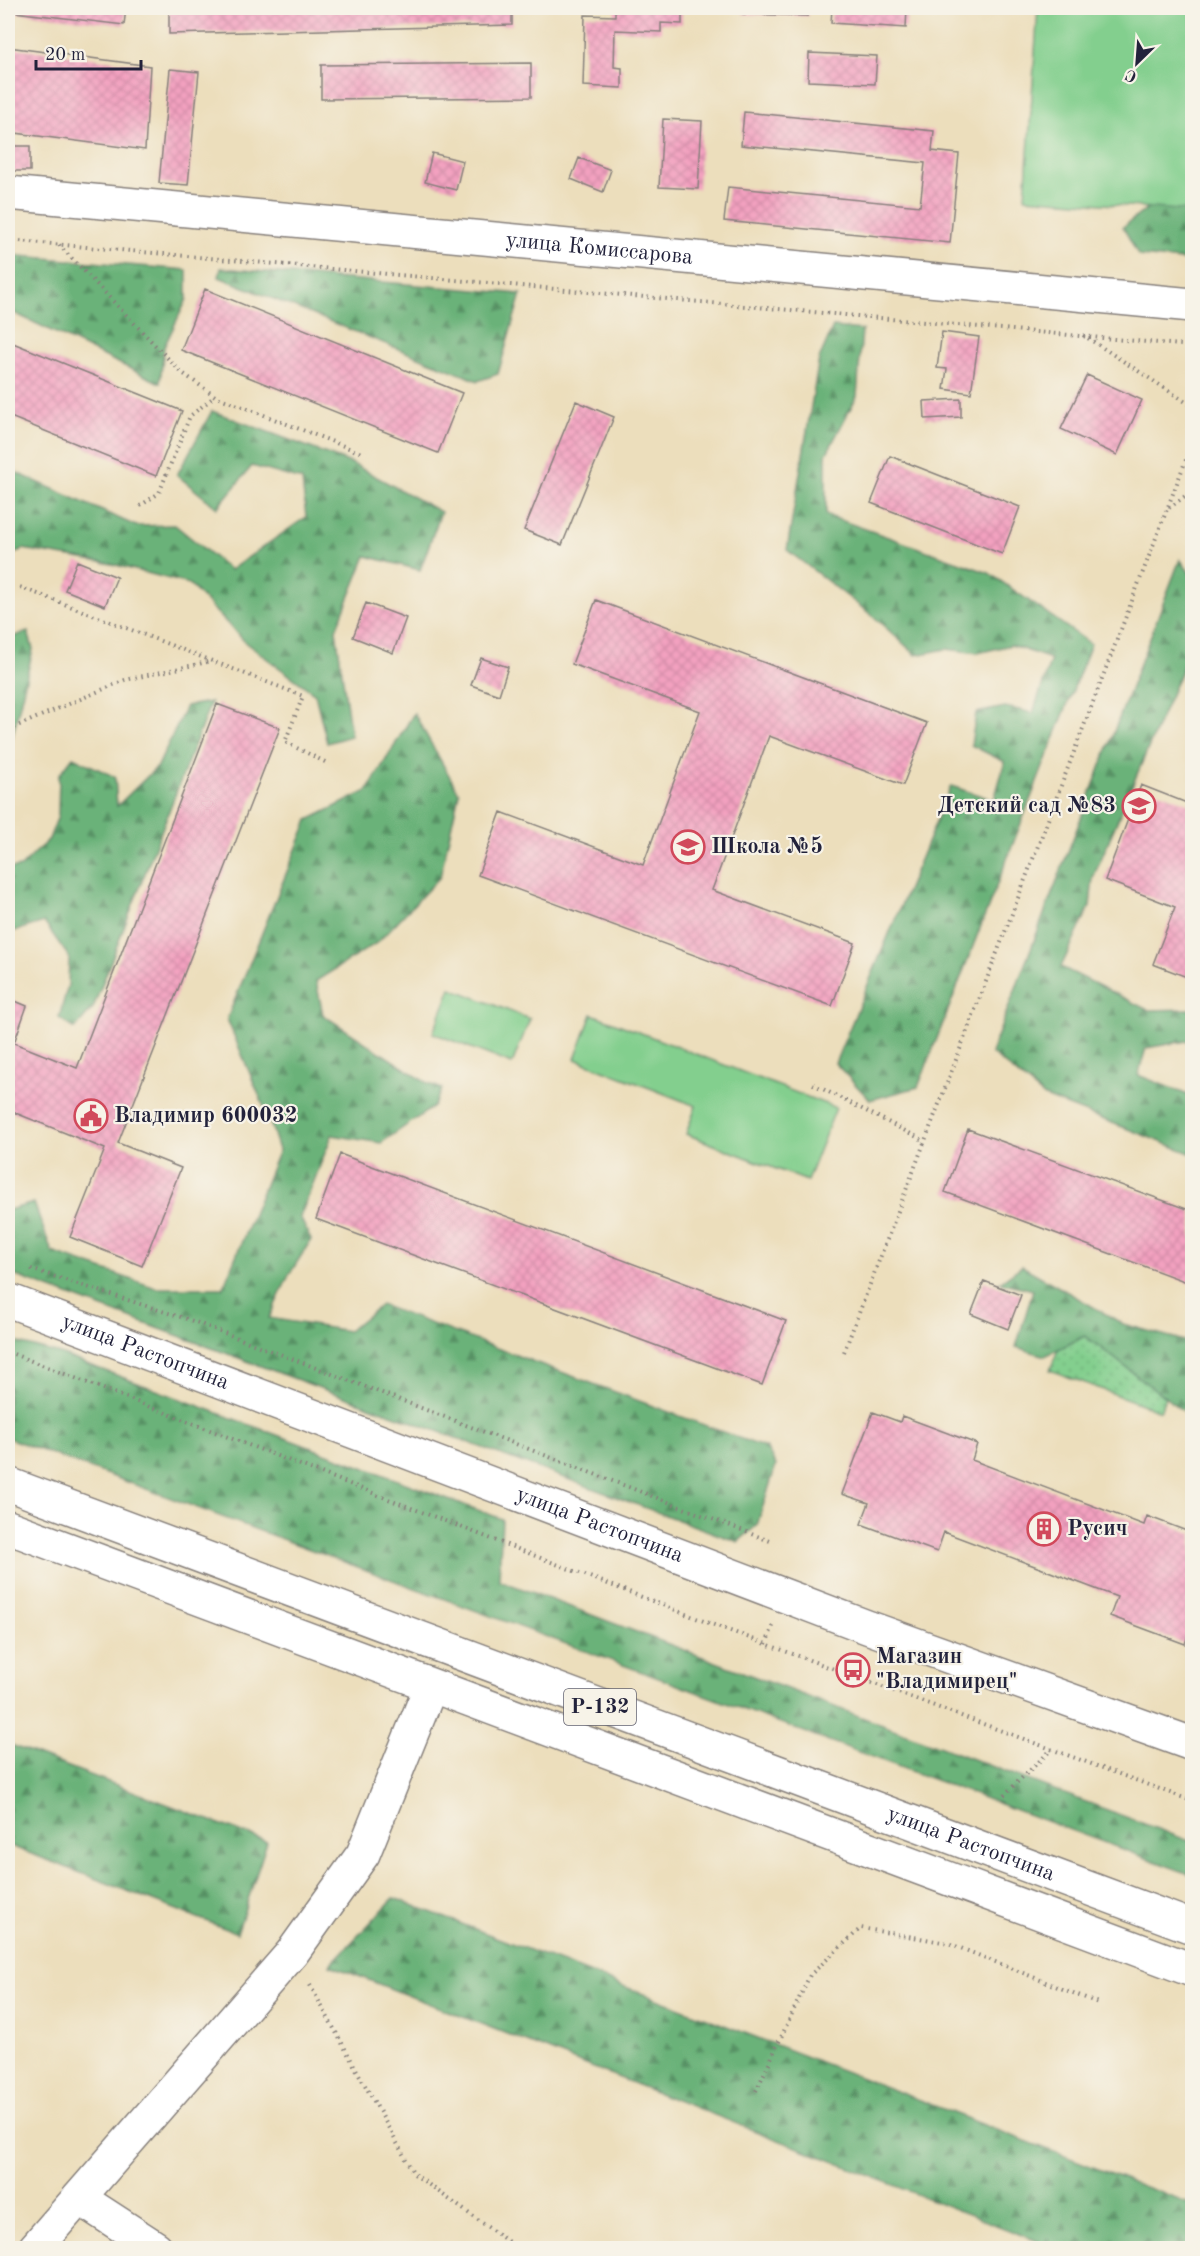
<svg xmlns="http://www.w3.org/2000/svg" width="1200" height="2256" viewBox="0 0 1200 2256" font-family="'Old Standard TT',serif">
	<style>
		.grass { fill: url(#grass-dots); stroke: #527864; stroke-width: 1.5 }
		.forest { fill: url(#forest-firs); stroke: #466a5a; stroke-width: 1.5 }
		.garden { fill: #83cf8e; stroke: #527864; stroke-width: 1.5 }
		.building { fill: url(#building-cross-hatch) }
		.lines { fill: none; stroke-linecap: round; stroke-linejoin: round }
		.minor-casing { stroke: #87807c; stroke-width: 36 }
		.highway-casing { stroke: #87807c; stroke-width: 36 }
		.path { stroke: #87807c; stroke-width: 4; stroke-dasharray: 1.5 4.5; stroke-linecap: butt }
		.minor { stroke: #fff; stroke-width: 33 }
		.highway { stroke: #fff; stroke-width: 33 }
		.labels { text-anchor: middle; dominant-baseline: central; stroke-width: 4.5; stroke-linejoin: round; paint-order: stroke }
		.shield { fill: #f7f3e8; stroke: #62616f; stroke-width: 1.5 }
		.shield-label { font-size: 21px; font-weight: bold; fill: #22223b }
		.street-label { font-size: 22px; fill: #22223b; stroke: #f7f3e8 }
		.poi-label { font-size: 22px; font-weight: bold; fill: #22223b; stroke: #f7f3e8; text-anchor: start }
	</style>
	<defs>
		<pattern id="grass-dots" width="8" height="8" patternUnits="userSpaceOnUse" patternTransform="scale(1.5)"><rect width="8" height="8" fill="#83cf8e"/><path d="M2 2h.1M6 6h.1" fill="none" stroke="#71b17b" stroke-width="1.8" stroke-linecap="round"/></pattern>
		<pattern id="forest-firs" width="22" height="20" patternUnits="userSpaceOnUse" patternTransform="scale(1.5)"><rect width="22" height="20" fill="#6ab279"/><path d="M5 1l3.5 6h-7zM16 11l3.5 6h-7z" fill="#579064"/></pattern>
		<pattern id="building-cross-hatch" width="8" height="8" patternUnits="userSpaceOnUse" patternTransform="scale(1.5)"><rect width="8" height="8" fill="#f3a1c0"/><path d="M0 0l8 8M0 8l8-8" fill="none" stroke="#d08aa6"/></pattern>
	</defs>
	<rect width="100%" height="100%" fill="#f7f3e8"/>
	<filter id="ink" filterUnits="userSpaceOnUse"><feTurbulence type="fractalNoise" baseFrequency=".0167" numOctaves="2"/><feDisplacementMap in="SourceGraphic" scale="12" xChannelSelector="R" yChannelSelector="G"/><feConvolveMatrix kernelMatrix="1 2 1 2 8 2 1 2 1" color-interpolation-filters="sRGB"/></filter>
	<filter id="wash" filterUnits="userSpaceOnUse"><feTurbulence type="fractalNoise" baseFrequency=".008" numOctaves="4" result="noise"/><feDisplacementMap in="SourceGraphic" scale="24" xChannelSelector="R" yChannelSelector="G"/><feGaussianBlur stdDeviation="1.35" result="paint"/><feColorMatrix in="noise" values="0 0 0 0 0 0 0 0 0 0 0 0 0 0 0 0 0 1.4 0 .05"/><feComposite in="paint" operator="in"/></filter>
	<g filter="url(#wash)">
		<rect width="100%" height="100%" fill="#ecdebc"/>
		<path class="grass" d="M1066,1329L1175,1370L1160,1411L1050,1370Z"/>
		<path class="forest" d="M1149,207L1192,211V261L1139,256L1123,227Z
			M8,255L187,270V299L164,347L160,383L8,310Z
			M221,268L521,294L498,374L478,381L219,277Z
			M833,327L862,330L857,396L826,455V515L989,573L1091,644L918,1087L870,1100L835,1063L951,786L994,800L1005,762L971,745L976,713L1005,707L1033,713L1051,659L1011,645L978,653L946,649L916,655L874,617L787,550L819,359Z
			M212,411L351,463L441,512L420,570L366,556L336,630L351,736L327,743L315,694L247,644L189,584L112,564L23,549L8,557V469L136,526L175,525L230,570L306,517L302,480L252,466L217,508L177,475Z
			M1180,559L1192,576V645L1093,878L1090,906L1061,967L1148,1010L1192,1009V1040L1146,1048L1138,1075L1188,1095L1192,1089V1154L1045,1097L991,1053Z
			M28,632L33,649L8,756V638Z
			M211,702L93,1008L75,1029L59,1018L68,985L69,957L44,922L8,933V869L21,867L49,839L58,816L59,775L73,757L115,777L117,806L158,766L186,706Z
			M414,713L459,793L440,877L378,942L316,981L323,1015L427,1083L442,1089L433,1107L381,1143L332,1135L300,1217L311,1240L289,1275L269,1318L348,1331L381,1305L766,1448L776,1465L757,1525L738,1542L8,1273V1210L34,1203L52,1252L156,1288H223L279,1150L269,1119L227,1019L308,820L367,791Z
			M1022,1266L1123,1324L1192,1343V1418L1085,1336L1045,1356L1016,1347L1033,1290L1000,1282Z
			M8,1340L60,1354L502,1519L499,1580L1192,1842V1875L8,1438Z
			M8,1744L267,1842L237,1933L8,1845Z
			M394,1898L1192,2205V2248H1055L330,1965Z"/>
		<path class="garden" d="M1038,8H1192V211L1025,198Z
			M451,988L530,1019L512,1064L433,1033Z
			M592,1014L836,1108L807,1181L686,1134L696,1106L575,1059Z"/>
		<g id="blocks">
			<path class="building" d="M14,8H126L124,25L14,12Z
				M169,8H512V25L169,34Z
				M615,8H682V24L661,23V32L615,30L614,67L622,68V88L583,86L585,15L615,16Z
				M743,8H808V16L743,14Z
				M832,8H907L906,28L831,23Z
				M8,47L150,66L145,150L8,132Z
				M809,53L877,56L875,84L808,81Z
				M531,63V97L321,99V65Z
				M170,69L199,72L188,185L159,183Z
				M744,112L934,131L932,151L959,154L950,243L724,221L728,187L920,206L925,163L741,145Z
				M663,119L702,121L698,189L659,187Z
				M8,146H30V171H8Z
				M432,153L463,161L456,190L425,182Z
				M579,158L611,170L603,192L571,179Z
				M205,289L462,393L438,453L181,350Z
				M942,332L979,337L971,393L944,389L947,369L937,368Z
				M8,341L182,411L156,476L8,416Z
				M1087,375L1142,400L1117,455L1061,429Z
				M961,399V417L925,419L924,401Z
				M576,401L614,417L562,545L524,530Z
				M890,456L1020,507L1002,554L871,503Z
				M77,561L117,577L105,606L65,590Z
				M596,600L927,723L903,785L769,736L712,890L855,943L832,1006L478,875L501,812L643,865L700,711L572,664Z
				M366,603L406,618L393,653L353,637Z
				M481,658L508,667L499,695L471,685Z
				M217,704L280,728L118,1143L181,1168L142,1266L70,1237L105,1149L8,1110V998L27,1006L14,1043L77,1068Z
				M1141,785L1192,805V861L1188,872L1192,874V979L1153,964L1175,907L1105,880Z
				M968,1129L1192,1211V1284L945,1192Z
				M340,1154L786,1321L762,1385L316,1219Z
				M984,1281L1021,1295L1008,1329L971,1314Z
				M873,1412L900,1422L902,1416L977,1444L972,1460L1144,1525L1147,1516L1192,1533V1623L1185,1644L1110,1616L1117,1597L944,1532L937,1552L861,1524L869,1503L842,1494Z"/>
		</g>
	</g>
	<g filter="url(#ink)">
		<use href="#blocks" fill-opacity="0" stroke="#87807c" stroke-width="1.5"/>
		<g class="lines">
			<defs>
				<g id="minor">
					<path id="s1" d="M8,193L1192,305"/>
					<path id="s2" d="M8,1300L867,1627L1192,1744"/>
					<path d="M79,2198L156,2248"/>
					<path d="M35,2248L292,1953L363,1854L430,1688"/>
				</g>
				<g id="highway">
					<path id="s3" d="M8,1484L1192,1927"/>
					<path d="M8,1527C402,1678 798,1821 1192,1970"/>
				</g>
			</defs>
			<use href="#minor" class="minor-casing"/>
			<use href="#highway" class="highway-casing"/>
			<path class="path" d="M8,240L1192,346
				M59,245L181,372L215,396L364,454
				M1083,335L1192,406
				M140,506L159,493L190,416L215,396
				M1169,508L1192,491
				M20,587L303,696L285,742L329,764
				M8,730L125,680L212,661
				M813,1084L925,1141
				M8,1261L18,1265
				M31,1269L193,1321L770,1541
				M8,1352L709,1623L1192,1801
				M844,1352L1192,444
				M766,1644L773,1626
				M1004,1795L1052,1749
				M310,1985L414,2174L517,2248
				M756,2091L810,1975L861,1928L948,1943L1098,2003"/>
			<use href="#minor" class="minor"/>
			<use href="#highway" class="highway"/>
		</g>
	</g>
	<defs>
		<symbol id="school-ring" viewBox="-11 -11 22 22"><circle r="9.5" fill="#f7f3e8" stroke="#d1495b" stroke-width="1.5"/><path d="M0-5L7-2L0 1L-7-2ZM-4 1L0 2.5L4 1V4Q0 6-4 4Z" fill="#d1495b"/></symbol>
		<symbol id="civic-ring" viewBox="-11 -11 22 22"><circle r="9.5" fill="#f7f3e8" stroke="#d1495b" stroke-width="1.5"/><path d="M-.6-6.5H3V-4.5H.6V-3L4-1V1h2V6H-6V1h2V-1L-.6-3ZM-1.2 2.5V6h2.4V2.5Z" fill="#d1495b"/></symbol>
		<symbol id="building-ring" viewBox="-11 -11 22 22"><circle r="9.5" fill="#f7f3e8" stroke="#d1495b" stroke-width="1.5"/><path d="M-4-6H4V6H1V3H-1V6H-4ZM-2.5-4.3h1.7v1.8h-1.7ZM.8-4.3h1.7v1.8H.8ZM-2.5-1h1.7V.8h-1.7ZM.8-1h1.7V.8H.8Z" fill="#d1495b"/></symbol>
		<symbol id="bus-ring" viewBox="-11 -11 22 22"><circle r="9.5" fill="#f7f3e8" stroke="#d1495b" stroke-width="1.5"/><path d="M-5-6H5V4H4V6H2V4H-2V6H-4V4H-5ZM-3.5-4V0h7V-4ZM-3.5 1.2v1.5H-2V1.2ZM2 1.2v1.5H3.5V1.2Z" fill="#d1495b"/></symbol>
	</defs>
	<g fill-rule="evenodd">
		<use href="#school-ring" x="1120" y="787" width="38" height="38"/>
		<use href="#school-ring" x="669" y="828" width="38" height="38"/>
		<use href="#civic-ring" x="72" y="1097" width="38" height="38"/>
		<use href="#building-ring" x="1025" y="1510" width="38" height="38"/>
		<use href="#bus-ring" x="834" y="1651" width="38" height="38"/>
	</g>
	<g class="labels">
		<rect class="shield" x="564" y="1689" width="72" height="36" rx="4.5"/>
		<g class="shield-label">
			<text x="600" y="1707">Р-132</text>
		</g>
		<g class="street-label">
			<text stroke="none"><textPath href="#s1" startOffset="594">улица Комиссарова</textPath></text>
			<text stroke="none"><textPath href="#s2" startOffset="147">улица Растопчина</textPath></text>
			<text stroke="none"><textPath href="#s2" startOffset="633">улица Растопчина</textPath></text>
			<text stroke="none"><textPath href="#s3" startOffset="1028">улица Растопчина</textPath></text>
		</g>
		<g class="poi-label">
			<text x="1116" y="806" text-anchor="end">Детский сад №83</text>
			<text x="711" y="847">Школа №5</text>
			<text x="114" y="1116">Владимир 600032</text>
			<text x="1067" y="1529">Русич</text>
			<text x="876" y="1657">Магазин<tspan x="876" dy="25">"Владимирец"</tspan></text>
		</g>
	</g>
	<rect width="1200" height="2256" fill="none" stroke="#f7f3e8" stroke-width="30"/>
	<g transform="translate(1137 63) rotate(205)" stroke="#f7f3e8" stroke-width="4.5" paint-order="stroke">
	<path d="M0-4.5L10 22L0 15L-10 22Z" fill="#22223b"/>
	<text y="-9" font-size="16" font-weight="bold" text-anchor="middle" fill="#22223b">С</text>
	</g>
	<path d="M36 60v9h105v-9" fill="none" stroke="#22223b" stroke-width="3"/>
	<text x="45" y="60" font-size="18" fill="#22223b" stroke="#f7f3e8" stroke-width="4.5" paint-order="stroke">20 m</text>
</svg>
